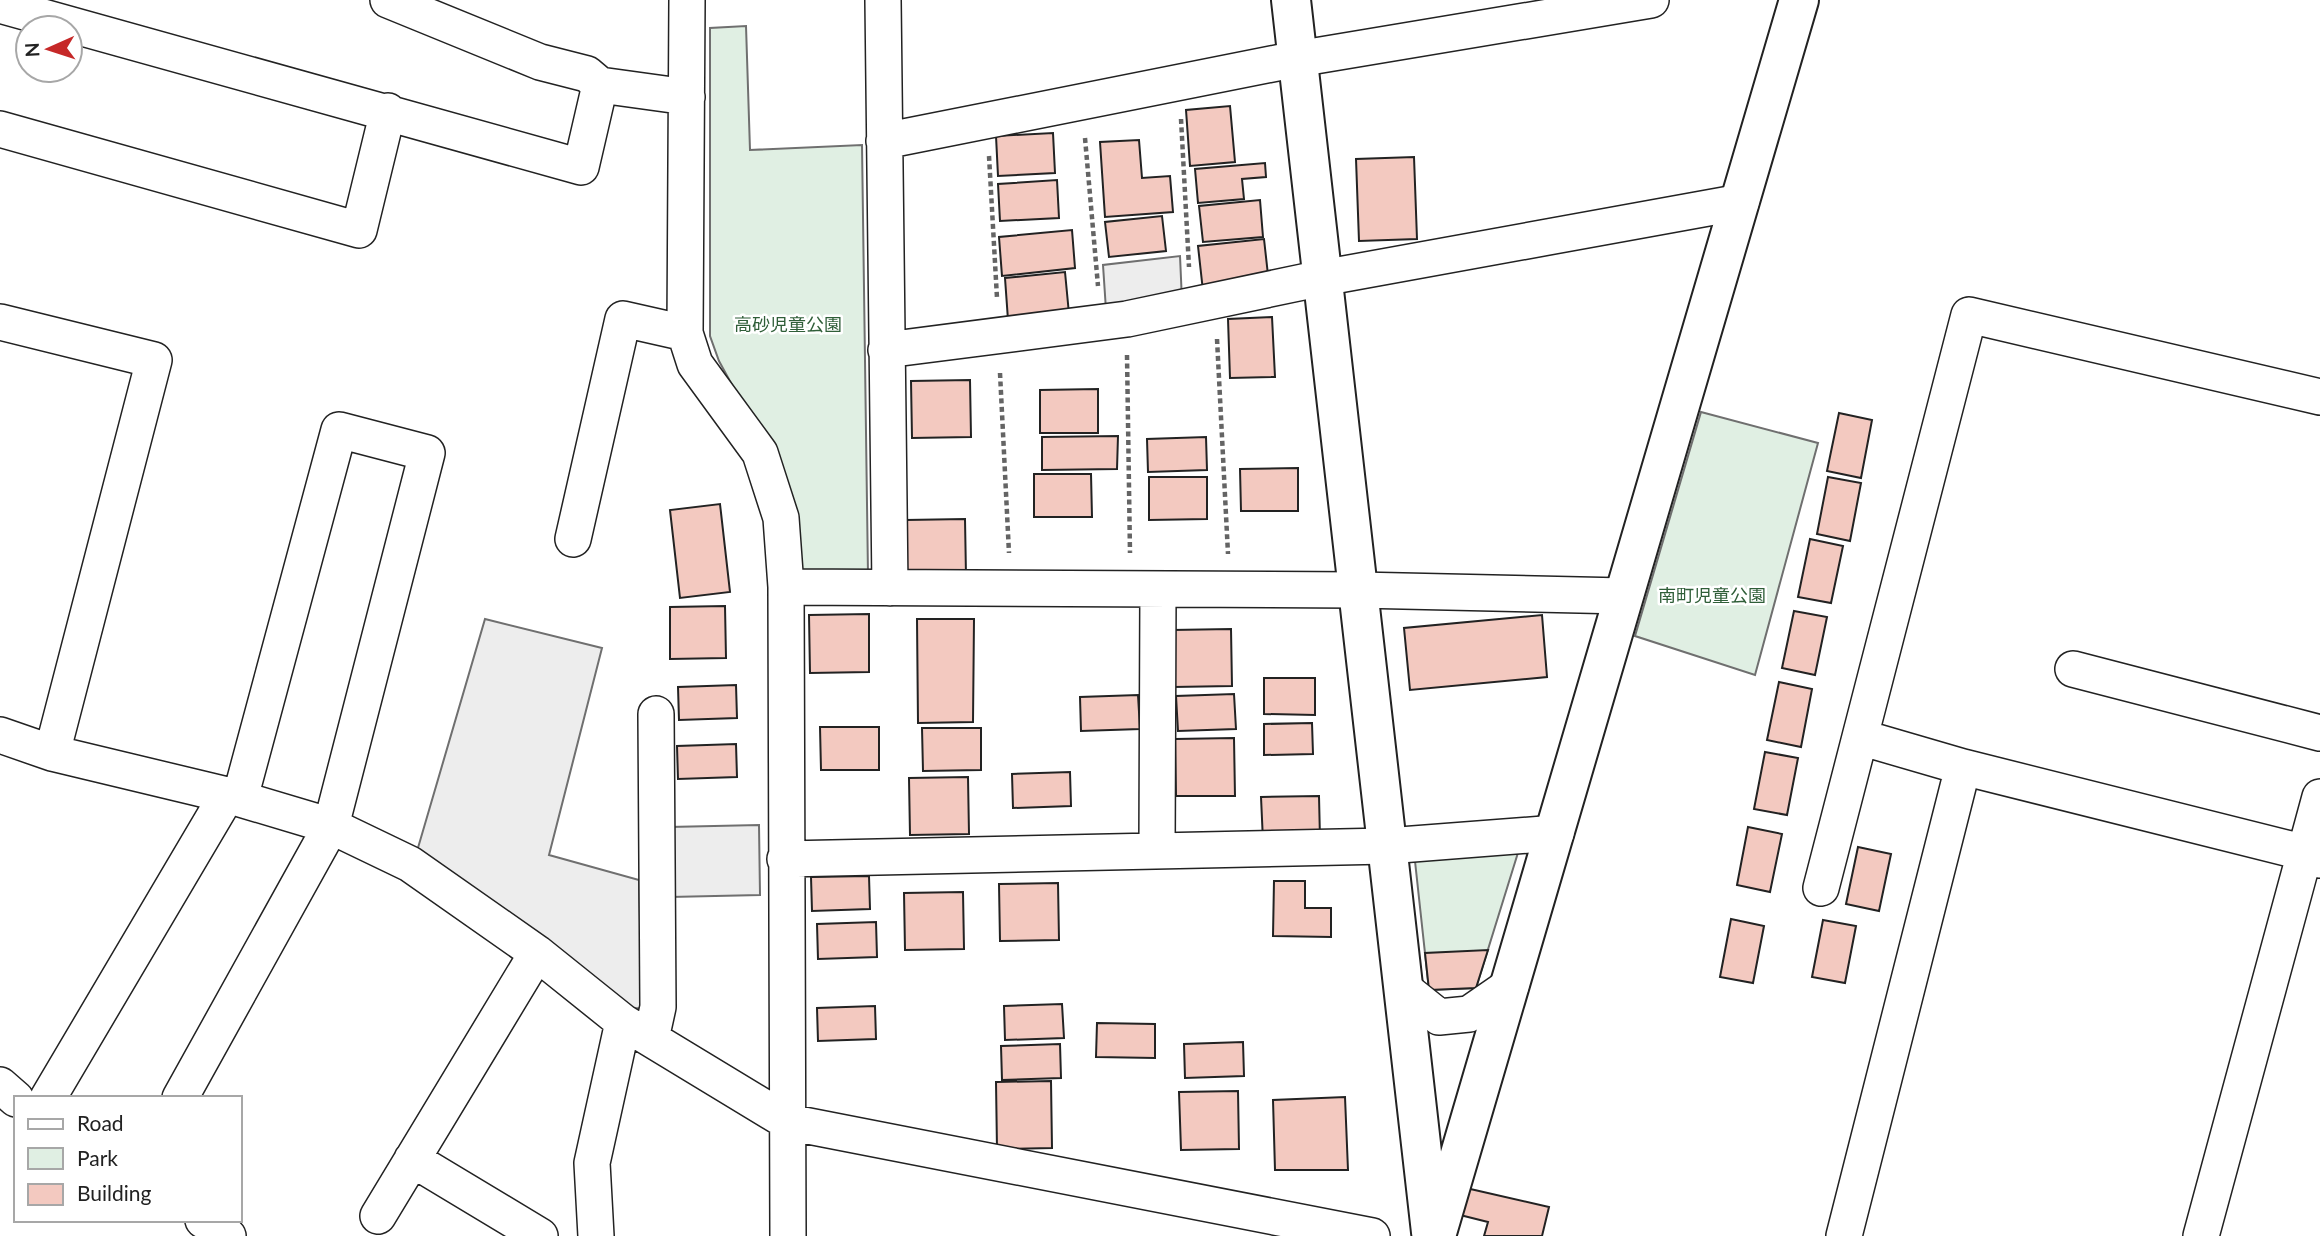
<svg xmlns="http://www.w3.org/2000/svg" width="2320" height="1236" viewBox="0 0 2320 1236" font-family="Lato,'Noto Sans JP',sans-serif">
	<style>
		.green { fill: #e0efe3; stroke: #6f6f6f; stroke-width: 2 }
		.parking { fill: #ededed; stroke: #6f6f6f; stroke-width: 2 }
		.building { fill: #f3c9c0; stroke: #222; stroke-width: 2 }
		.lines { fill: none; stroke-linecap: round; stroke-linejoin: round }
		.minor-casing { stroke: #222; stroke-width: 38 }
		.tertiary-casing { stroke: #222; stroke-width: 42 }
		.path { stroke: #646464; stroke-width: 4.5; stroke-dasharray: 5 3.5; stroke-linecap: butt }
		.minor { stroke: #fff; stroke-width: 35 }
		.tertiary { stroke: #fff; stroke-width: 38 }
		.labels { text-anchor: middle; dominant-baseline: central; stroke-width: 5; stroke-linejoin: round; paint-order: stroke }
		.park-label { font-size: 18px; fill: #2f5e38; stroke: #fff }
	</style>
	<rect width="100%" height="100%" fill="#fff"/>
	<path class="green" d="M746,26L750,150L862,145L868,575L798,580L779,471L719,361L710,336V28Z
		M1701,412L1818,443L1755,675L1635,636Z
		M1521,843L1476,988L1429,990L1414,852Z"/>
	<path class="parking" d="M1180,256L1182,301L1106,310L1103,265Z
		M485,619L602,648L549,855L639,880L642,1008L619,1009L415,858Z
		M759,825L760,895L670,897L669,827Z"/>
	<path class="building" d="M1230,106L1235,162L1190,166L1186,110Z
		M1053,133L1055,173L998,176L996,136Z
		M1139,140L1142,178L1170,176L1173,212L1105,217L1100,142Z
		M1414,157L1417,239L1359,241L1356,159Z
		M1265,163L1266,177L1242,179L1244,199L1198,203L1195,169Z
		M1057,180L1059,218L1000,221L998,184Z
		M1260,200L1263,237L1203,242L1199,206Z
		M1162,216L1166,251L1109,257L1105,222Z
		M1072,230L1075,268L1002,276L999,237Z
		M1264,239L1269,284L1203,291L1198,246Z
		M1065,272L1069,314L1008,320L1005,278Z
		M1272,317L1275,377L1230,378L1228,319Z
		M970,380L971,437L912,438L911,381Z
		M1098,389V433H1040V390Z
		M1839,413L1872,420L1861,478L1827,471Z
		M1118,436L1117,469L1042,470V437Z
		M1206,437L1207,470L1148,472L1147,439Z
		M1298,468V511H1241L1240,469Z
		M1034,474H1091L1092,517H1034Z
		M1149,477H1207V519L1149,520Z
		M1828,477L1861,483L1850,541L1817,534Z
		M720,504L730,592L680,598L670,510Z
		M965,519L966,576L907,577L906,520Z
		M1810,539L1843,546L1831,603L1798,597Z
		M725,606L726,658L670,659V607Z
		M1794,611L1827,617L1815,675L1782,668Z
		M869,614V672L810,673L809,615Z
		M1542,615L1547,677L1410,690L1404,628Z
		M917,619H974L973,722L918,723Z
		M1231,629L1232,686L1173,687L1172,630Z
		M1264,678H1315V715L1264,714Z
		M1779,682L1812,689L1801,747L1767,740Z
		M736,685L737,718L679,720L678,687Z
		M1234,694L1236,729L1178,731L1176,696Z
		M1138,695L1140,729L1081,731L1080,697Z
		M1312,723L1313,754L1264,755V724Z
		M820,727H879V770H821Z
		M922,728H981V770L923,771Z
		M1234,738L1235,796H1176L1175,739Z
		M736,744L737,777L678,779L677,746Z
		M1765,752L1798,758L1787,815L1754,809Z
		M1070,772L1071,806L1013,808L1012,774Z
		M968,777L969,834L910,835L909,778Z
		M1319,796L1320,839L1263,841L1261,797Z
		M1748,827L1782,834L1770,892L1737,885Z
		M1858,847L1891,854L1879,911L1846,904Z
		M869,876L870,909L812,911L811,877Z
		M1274,881H1305V908H1331V937L1273,936Z
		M1058,883L1059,940L1000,941L999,884Z
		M963,892L964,949L905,950L904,893Z
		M1731,919L1764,926L1753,983L1720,977Z
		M1823,920L1856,926L1845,983L1812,977Z
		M876,922L877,957L818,959L817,924Z
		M1488,950L1476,988L1429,990L1425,953Z
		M1062,1004L1064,1038L1005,1040L1004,1006Z
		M875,1006L876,1039L818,1041L817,1008Z
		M1097,1023L1155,1024V1058L1096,1057Z
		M1243,1042L1244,1076L1185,1078L1184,1044Z
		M1060,1044L1061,1078L1002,1080L1001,1046Z
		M1051,1081L1052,1148L997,1149L996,1082Z
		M1238,1091L1239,1149L1181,1150L1179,1092Z
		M1345,1097L1348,1170H1275L1273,1100Z
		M1466,1188L1549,1207L1542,1236H1484L1488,1222L1460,1215Z"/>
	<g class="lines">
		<defs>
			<path id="minor" d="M388,0L540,62L587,74L600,85
				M687,0L685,333L695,364L760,453L781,518L786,587L788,1236
				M883,0L890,588
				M0,5L581,167L600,85L687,97
				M0,129L359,230L388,111
				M884,141L1297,59L1651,0
				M0,322L154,360L52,753
				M886,350L1127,319L1322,278L1741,202
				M2320,397L1969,315L1860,737L1963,767L2306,853L2320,860
				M573,539L623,319L685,333
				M786,587L1358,590L1624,596
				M2073,669L2320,733
				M0,735L52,753L227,795L331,826L410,864L537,953L623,1022L788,1122L1372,1236
				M1157,851L1158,589
				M785,859L1387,846L1556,833
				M1821,888L1860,737
				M1404,989L1439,1017L1469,1014L1511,985
				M651,1039L658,1007L656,714
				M0,1085L16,1099
				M48,1098L227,795
				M180,1098L331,826L427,453L339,430L240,798
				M412,1159L540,1236
				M378,1216L537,953
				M203,1220L228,1236
				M596,1236L592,1163L623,1022
				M1844,1236L1963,767
				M2201,1236L2320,797"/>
			<path id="tertiary" d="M1291,0L1431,1232
				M1436,1236L1799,0"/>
		</defs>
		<use href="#minor" class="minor-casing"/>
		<use href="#tertiary" class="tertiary-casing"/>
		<path class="path" d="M1181,119L1189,267
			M1085,138L1098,286
			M989,156L997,298
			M1217,339L1228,554
			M1127,355L1130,553
			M1000,373L1009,553"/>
		<use href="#minor" class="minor"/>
		<use href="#tertiary" class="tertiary"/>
	</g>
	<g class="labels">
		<g class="park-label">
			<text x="788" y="324">高砂児童公園</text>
			<text x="1712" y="595">南町児童公園</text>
		</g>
	</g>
	<rect x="14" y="1096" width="228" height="126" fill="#ffffff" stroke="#a7a7a7" stroke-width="2"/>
	<rect x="28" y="1119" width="35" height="10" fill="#ffffff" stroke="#a7a7a7" stroke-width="2"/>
	<text x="77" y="1131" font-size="21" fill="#222222">Road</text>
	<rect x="28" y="1148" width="35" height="21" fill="#e0efe3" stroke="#a7a7a7" stroke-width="2"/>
	<text x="77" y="1166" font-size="21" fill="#222222">Park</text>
	<rect x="28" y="1184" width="35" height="21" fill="#f3c9c0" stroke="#a7a7a7" stroke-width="2"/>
	<text x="77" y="1201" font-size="21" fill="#222222">Building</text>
	<g transform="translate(49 49) rotate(267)"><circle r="33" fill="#ffffff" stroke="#a7a7a7" stroke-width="2"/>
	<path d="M0-5L12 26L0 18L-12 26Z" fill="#c62828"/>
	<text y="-10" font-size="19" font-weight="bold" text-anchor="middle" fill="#222222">N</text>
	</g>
</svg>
